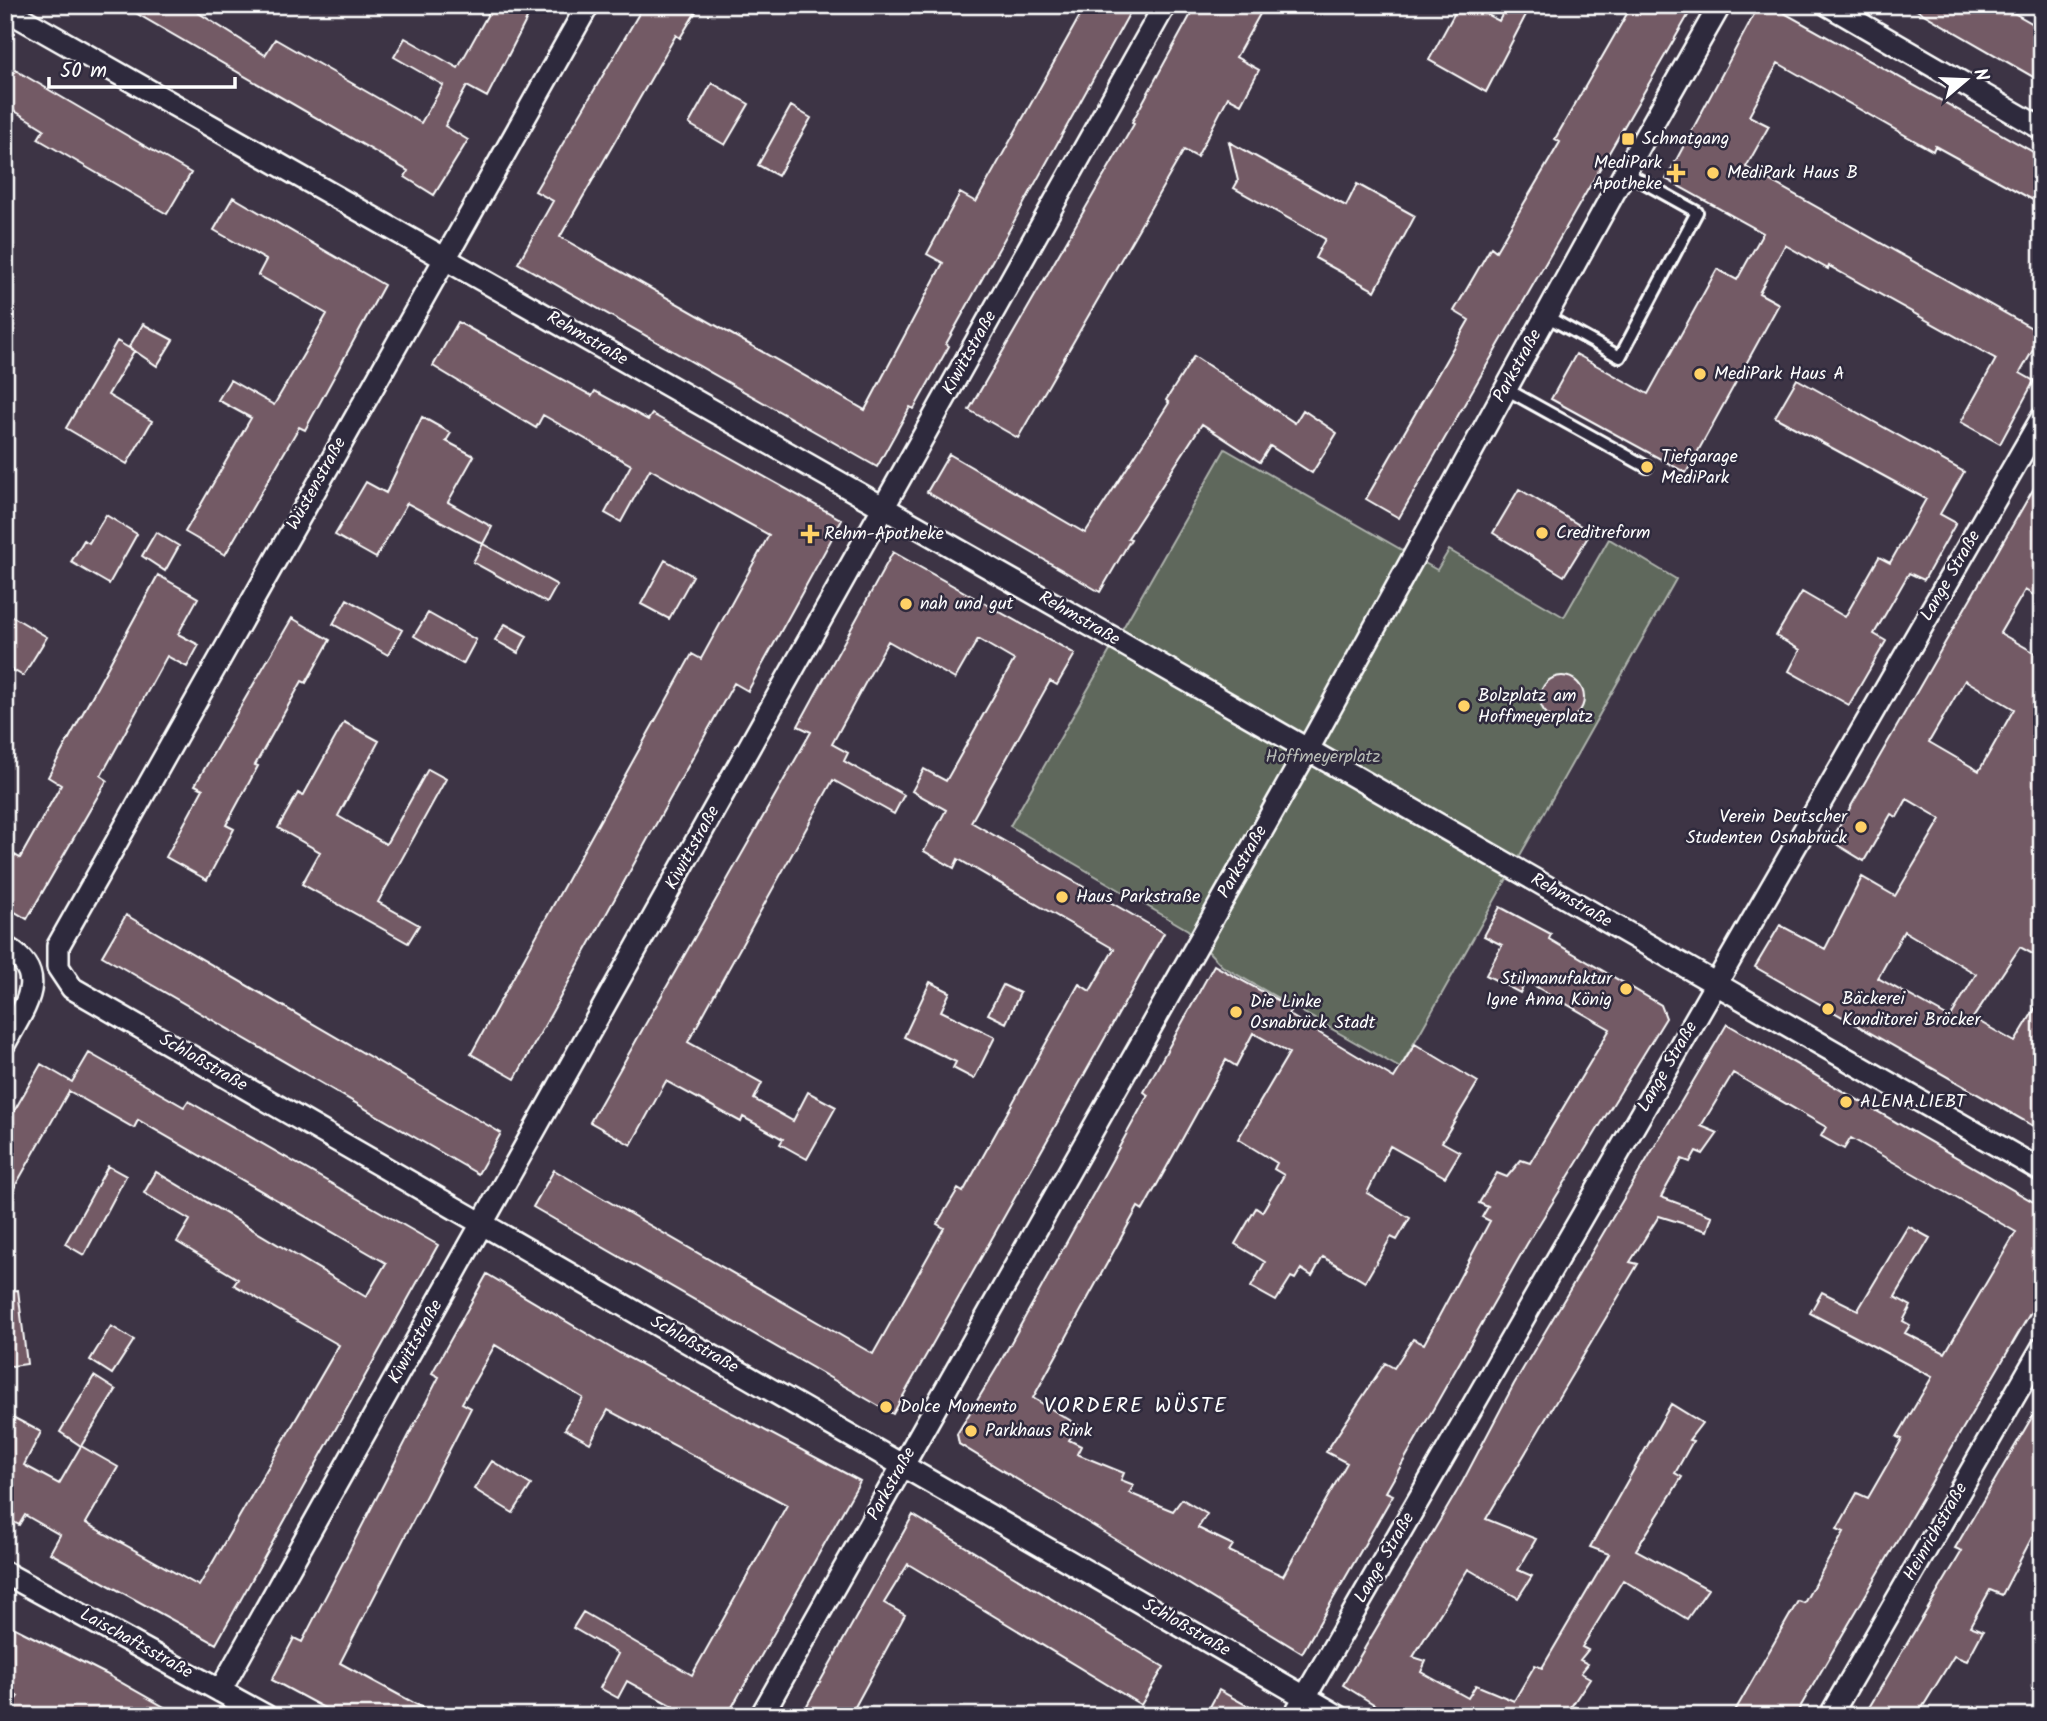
<svg xmlns="http://www.w3.org/2000/svg" width="2047" height="1721" viewBox="0 0 2047 1721" font-family="Kalam,sans-serif">
	<style>
		.green { fill: #5e675b; stroke: #aeb3ad; stroke-width: 2 }
		.building { fill: #735a65; stroke: #fff; stroke-width: 2; fill-rule: evenodd }
		.lines { fill: none; stroke-linecap: round; stroke-linejoin: round }
		.lane-casing { stroke: #fff; stroke-width: 16 }
		.street-casing { stroke: #fff; stroke-width: 26 }
		.lane { stroke: #2f2a3d; stroke-width: 10 }
		.street { stroke: #2f2a3d; stroke-width: 21 }
		.poi-dot { fill: #ffd166; stroke: #2f2a3d; stroke-width: 2.5 }
		.labels { text-anchor: middle; dominant-baseline: central; stroke-width: 5; stroke-linejoin: round; paint-order: stroke }
		.poi-label { font-size: 18px; fill: #fff; stroke: #2f2a3d; text-anchor: start }
		.street-label { font-size: 18px; fill: #fff; stroke: #2f2a3d }
		.park-label { font-size: 18px; fill: #b7bbb5; stroke: #2f2a3d }
		.quarter-label { font-size: 21px; letter-spacing: 2px; fill: #fff; stroke: #2f2a3d }
	</style>
	<rect width="100%" height="100%" fill="#3d3445"/>
	<filter id="ink" filterUnits="userSpaceOnUse"><feTurbulence type="fractalNoise" baseFrequency=".0143" numOctaves="2"/><feDisplacementMap in="SourceGraphic" scale="14" xChannelSelector="R" yChannelSelector="G"/><feConvolveMatrix kernelMatrix="1 2 1 2 8 2 1 2 1" color-interpolation-filters="sRGB"/></filter>
	<g filter="url(#ink)">
		<path class="green" d="M1225,449L1437,570L1449,550L1564,617L1609,539L1676,579L1400,1068L1222,966L1188,930L1010,826Z"/>
		<path class="building" d="M122,5H186L265,55L275,39L421,123L443,85L394,57L405,38L458,68L493,5H534L487,97L467,86L445,126L468,140L434,195L405,177L408,171Z
			M644,5H700L680,38L676,35L560,237L865,410L943,263L927,254L960,193L976,202L1086,5H1134L946,344L949,346L914,409L910,407L877,467L518,263L553,201L535,191Z
			M1196,5H1265L1236,57L1259,70L1241,104L1228,97L1197,157L1184,150L1018,438L969,410L1134,124L1132,122Z
			M1459,5H1469L1499,21L1507,5H1531L1486,92L1429,60Z
			M1632,5H1694L1399,518L1366,499L1469,320L1454,311L1491,247L1496,251L1560,142L1555,139Z
			M1759,5H1770L2042,157V205L1935,146L1933,151L1778,63L1749,116L1769,126L1746,167L2042,334L2020,373L2034,381L2000,444L1961,422L1996,359L1829,266L1828,269L1785,245L1759,293L1779,304L1686,473L1551,399L1576,354L1648,394L1717,269L1737,280L1763,233L1666,179Z
			M1908,5H2007V9L2042,29V82Z
			M5,64L191,173L167,214L38,139L44,129L5,105Z
			M712,83L749,104L725,145L689,124Z
			M791,106L811,118L778,176L758,165Z
			M1229,142L1346,206L1357,184L1415,216L1375,291L1315,258L1325,239L1234,188L1238,181Z
			M233,197L384,285L305,430L299,427L225,555L185,532L251,418L218,400L230,380L274,405L327,314L258,275L266,260L214,230Z
			M458,322L592,396L595,391L648,420L652,414L842,520L748,691L734,683L515,1079L471,1054L692,654L701,659L769,535L650,469L621,522L605,513L631,465L543,415L536,428L433,366Z
			M143,324L173,340L157,366L129,347Z
			M117,341L134,351L108,395L152,421L127,464L66,428Z
			M1194,356L1295,423L1303,410L1337,433L1312,473L1270,446L1260,462L1202,424L1128,538L1131,539L1100,592L927,492L949,454L1085,533L1169,403L1166,400Z
			M1797,379L1964,472L1940,514L1956,523L1924,580L1909,573L1874,634L1886,641L1849,705L1789,671L1800,650L1776,636L1802,592L1845,617L1879,557L1890,563L1926,499L1775,417Z
			M422,417L451,433L446,441L474,456L448,502L492,527L483,544L407,503L376,558L335,535L366,482L386,493Z
			M2042,474V600L2025,590L2000,633L2042,657V959L2020,947L1973,1018L2015,1042L2042,997V1131L1755,967L1780,925L1825,949L1862,877L1895,896L1941,819L1907,799L1897,817L1891,814L1864,861L1831,841ZM1965,680L2014,709L1979,771L1929,742ZM1904,931L1976,974L1950,1018L1878,978Z
			M1519,489L1591,532L1564,576L1493,533Z
			M106,515L137,534L109,584L71,562L84,540L89,543Z
			M156,532L179,546L165,571L142,556Z
			M483,544L557,585L547,603L473,562Z
			M893,552L1075,654L1057,685L1050,681L971,822L1164,933L893,1414L533,1207L554,1170L873,1354L944,1228L937,1224L958,1189L963,1192L1079,984L1090,991L1114,949L958,859L954,868L924,851L946,810L912,791L924,769L946,781L1014,660L978,639L955,679L888,641L832,744L848,753L844,761L904,795L894,814L833,780L688,1042L762,1083L754,1099L793,1121L808,1092L836,1107L807,1159L780,1144L783,1139L743,1117L741,1122L666,1081L631,1145L590,1122L811,732L798,726Z
			M665,560L693,576L669,619L641,604Z
			M158,575L198,598L178,634L199,645L187,667L167,656L101,776L107,780L27,919L5,906V849L20,858L61,785L48,777Z
			M347,599L402,630L388,655L333,624Z
			M5,612L47,637L23,676L5,665Z
			M428,613L476,640L463,664L414,636Z
			M292,618L330,640L306,683L302,681L255,765L258,766L226,825L234,829L207,880L166,857L203,789L195,785Z
			M505,624L527,636L518,653L495,640Z
			M1540 698a22 22 0 1 1 44 0a22 22 0 1 1-44 0Z
			M344,722L379,741L338,816L386,844L428,769L446,779L378,902L419,925L408,943L302,884L320,852L278,828L298,793L303,796Z
			M1500,907L1551,934L1549,939L1661,1005L1666,1018L1527,1244L1386,1492L1393,1495L1302,1653L959,1444L957,1434L998,1366L1148,1095L1144,1092L1214,965L1292,1008L1288,1014L1394,1078L1415,1044L1478,1082L1442,1142L1460,1152L1445,1177L1390,1146L1367,1193L1410,1218L1397,1240L1391,1237L1365,1282L1323,1257L1312,1276L1301,1269L1295,1279L1291,1277L1276,1301L1251,1287L1265,1262L1235,1244L1256,1208L1262,1212L1284,1175L1274,1169L1277,1163L1238,1139L1289,1053L1253,1033L1236,1066L1226,1060L1143,1210L1138,1207L1033,1398L1078,1425L1069,1440L1081,1446L1077,1454L1124,1473L1121,1480L1134,1485L1129,1493L1173,1511L1182,1499L1207,1514L1198,1528L1233,1545L1229,1551L1283,1576L1347,1463L1326,1452L1385,1363L1394,1368L1413,1339L1424,1344L1490,1221L1482,1217L1488,1207L1479,1203L1497,1173L1507,1177L1521,1160L1530,1163L1610,1029L1526,981L1520,993L1486,975L1502,945L1484,936Z
			M126,915L501,1133L478,1174L102,956Z
			M930,982L950,992L941,1011L995,1037L974,1079L953,1068L956,1062L904,1037Z
			M1003,985L1020,993L1006,1023L988,1014Z
			M1727,1024L2042,1207V1293L1795,1716H1732L1798,1601L1804,1603L1844,1532L1837,1529L1857,1493L1868,1498L1902,1439L1897,1437L1932,1377L1810,1313L1822,1292L1858,1310L1908,1226L1930,1238L1895,1297L1911,1306L1903,1321L1910,1325L1905,1333L1945,1353L2016,1232L1851,1138L1844,1149L1821,1136L1826,1127L1733,1073L1701,1126L1718,1133L1703,1154L1696,1151L1690,1162L1682,1159L1661,1197L1712,1216L1707,1231L1659,1216L1630,1262L1638,1264L1486,1519L1536,1539L1518,1570L1532,1576L1518,1598L1468,1569L1413,1657L1426,1661L1421,1672L1468,1698L1476,1685L1514,1701L1535,1665L1542,1668L1609,1554L1590,1547L1671,1404L1702,1423L1689,1440L1693,1441L1675,1473L1682,1477L1636,1550L1708,1589L1687,1619L1623,1580L1582,1647L1588,1650L1580,1660L1588,1664L1581,1673L1590,1678L1565,1716H1393L1343,1685L1463,1481L1514,1384Z
			M89,1053L184,1107L188,1101L438,1245L216,1644L50,1553L60,1535L25,1515L19,1525L5,1517V1413L41,1432L24,1465L59,1484L81,1446L118,1467L86,1523L199,1586L339,1345L234,1285L238,1279L177,1242L190,1220L144,1193L156,1172L366,1297L386,1263L138,1120L134,1128L69,1091L5,1204V1127L41,1064L72,1082Z
			M108,1166L126,1176L84,1255L65,1244Z
			M487,1274L621,1354L860,1481L727,1716H669L674,1707L627,1681L618,1698L600,1688L618,1654L573,1628L583,1612L692,1675L787,1505L608,1410L590,1443L565,1429L583,1398L495,1345L462,1403L471,1408L340,1663L438,1716H339L272,1680L294,1638L302,1642L439,1377L432,1373Z
			M18,1290L27,1364L5,1367V1291Z
			M111,1326L134,1340L112,1374L90,1360Z
			M94,1376L116,1390L81,1446L60,1432Z
			M2042,1400V1518L2002,1595L1990,1590L1970,1626L1983,1631L1967,1661L1954,1656L1917,1716H1864L1962,1551L1955,1548Z
			M492,1461L531,1485L513,1513L474,1489Z
			M913,1515L1164,1667L1141,1705L908,1564L884,1603L905,1615L850,1716H801Z
			M13,1627L106,1674L180,1716H7L18,1696L5,1689V1641Z
			M1219,1690L1266,1716H1205Z"/>
		<g class="lines">
			<defs>
				<path id="lane" d="M1546,316L1620,357L1697,212L1625,172
					M1506,389L1647,467"/>
				<path id="street" d="M588,5L58,946V967L72,988L1338,1716
					M1828,5L2042,129
					M5,9L1122,643L2042,1171
					M5,947C52,974 24,1007 5,1043
					M5,1573L266,1716
					M220,1691L1165,5
					M761,1716L1308,749L1625,172L1720,5
					M1294,1716L2042,418
					M1830,1716L2042,1348"/>
			</defs>
			<use href="#lane" class="lane-casing"/>
			<use href="#street" class="street-casing"/>
			<use href="#lane" class="lane"/>
			<use href="#street" class="street"/>
		</g>
	</g>
	<g class="poi-dot">
		<rect x="1621" y="132" width="14" height="14" rx="3.5"/>
		<path d="M1672.5 162.5h7v7h7v7h-7v7h-7v-7h-7v-7h7z"/>
		<circle cx="1713" cy="173" r="7"/>
		<circle cx="1700" cy="374" r="7"/>
		<circle cx="1647" cy="467" r="7"/>
		<circle cx="1542" cy="533" r="7"/>
		<path d="M806.5 523.5h7v7h7v7h-7v7h-7v-7h-7v-7h7z"/>
		<circle cx="906" cy="604" r="7"/>
		<circle cx="1464" cy="706" r="7"/>
		<circle cx="1861" cy="827" r="7"/>
		<circle cx="1062" cy="897" r="7"/>
		<circle cx="1626" cy="989" r="7"/>
		<circle cx="1828" cy="1009" r="7"/>
		<circle cx="1236" cy="1012" r="7"/>
		<circle cx="1846" cy="1102" r="7"/>
		<circle cx="886" cy="1407" r="7"/>
		<circle cx="971" cy="1431" r="7"/>
	</g>
	<g class="labels">
		<g class="poi-label">
			<text x="1642" y="139">Schnatgang</text>
			<text x="1662" y="163" text-anchor="end">MediPark<tspan x="1662" dy="21">Apotheke</tspan></text>
			<text x="1727" y="173">MediPark Haus B</text>
			<text x="1714" y="374">MediPark Haus A</text>
			<text x="1661" y="457">Tiefgarage<tspan x="1661" dy="21">MediPark</tspan></text>
			<text x="1556" y="533">Creditreform</text>
			<text x="824" y="534">Rehm-Apotheke</text>
			<text x="920" y="604">nah und gut</text>
			<text x="1478" y="696">Bolzplatz am<tspan x="1478" dy="21">Hoffmeyerplatz</tspan></text>
			<text x="1847" y="817" text-anchor="end">Verein Deutscher<tspan x="1847" dy="21">Studenten Osnabrück</tspan></text>
			<text x="1076" y="897">Haus Parkstraße</text>
			<text x="1612" y="979" text-anchor="end">Stilmanufaktur<tspan x="1612" dy="21">Igne Anna König</tspan></text>
			<text x="1842" y="999">Bäckerei<tspan x="1842" dy="21">Konditorei Bröcker</tspan></text>
			<text x="1250" y="1002">Die Linke<tspan x="1250" dy="21">Osnabrück Stadt</tspan></text>
			<text x="1860" y="1102">ALENA.LIEBT</text>
			<text x="900" y="1407">Dolce Momento</text>
			<text x="985" y="1431">Parkhaus Rink</text>
		</g>
		<g class="street-label">
			<text transform="translate(587 339) rotate(30)">Rehmstraße</text>
			<text transform="translate(970 353) rotate(-61)">Kiwittstraße</text>
			<text transform="translate(1518 366) rotate(-61)">Parkstraße</text>
			<text transform="translate(317 484) rotate(-61)">Wüstenstraße</text>
			<text transform="translate(1951 576) rotate(-60)">Lange Straße</text>
			<text transform="translate(1079 619) rotate(30)">Rehmstraße</text>
			<text transform="translate(693 848) rotate(-61)">Kiwittstraße</text>
			<text transform="translate(1243 862) rotate(-60)">Parkstraße</text>
			<text transform="translate(1571 901) rotate(30)">Rehmstraße</text>
			<text transform="translate(203 1063) rotate(30)">Schloßstraße</text>
			<text transform="translate(1668 1067) rotate(-60)">Lange Straße</text>
			<text transform="translate(416 1342) rotate(-61)">Kiwittstraße</text>
			<text transform="translate(694 1345) rotate(30)">Schloßstraße</text>
			<text transform="translate(892 1484) rotate(-61)">Parkstraße</text>
			<text transform="translate(1936 1532) rotate(-60)">Heinrichstraße</text>
			<text transform="translate(1385 1558) rotate(-60)">Lange Straße</text>
			<text transform="translate(1186 1628) rotate(30)">Schloßstraße</text>
			<text transform="translate(136 1644) rotate(29)">Laischaftsstraße</text>
		</g>
		<g class="park-label">
			<text x="1323" y="757">Hoffmeyerplatz</text>
		</g>
		<g class="quarter-label">
			<text x="1136" y="1406">VORDERE WÜSTE</text>
		</g>
	</g>
	<rect width="2047" height="1721" fill="none" stroke="#2f2a3d" stroke-width="28"/>
	<rect x="14" y="14" width="2019" height="1693" fill="none" stroke="#fff" stroke-width="2.5" filter="url(#ink)"/>
	<g transform="translate(1966 80) rotate(71)" stroke="#2f2a3d" stroke-width="5" paint-order="stroke">
	<path d="M0-5L12 26L0 18L-12 26Z" fill="#ffffff"/>
	<text y="-10" font-size="19" font-weight="bold" text-anchor="middle" fill="#ffffff">N</text>
	</g>
	<path d="M49 77v10h186v-10" fill="none" stroke="#ffffff" stroke-width="3.5"/>
	<text x="60" y="77" font-size="21" fill="#ffffff" stroke="#2f2a3d" stroke-width="5" paint-order="stroke">50 m</text>
</svg>
